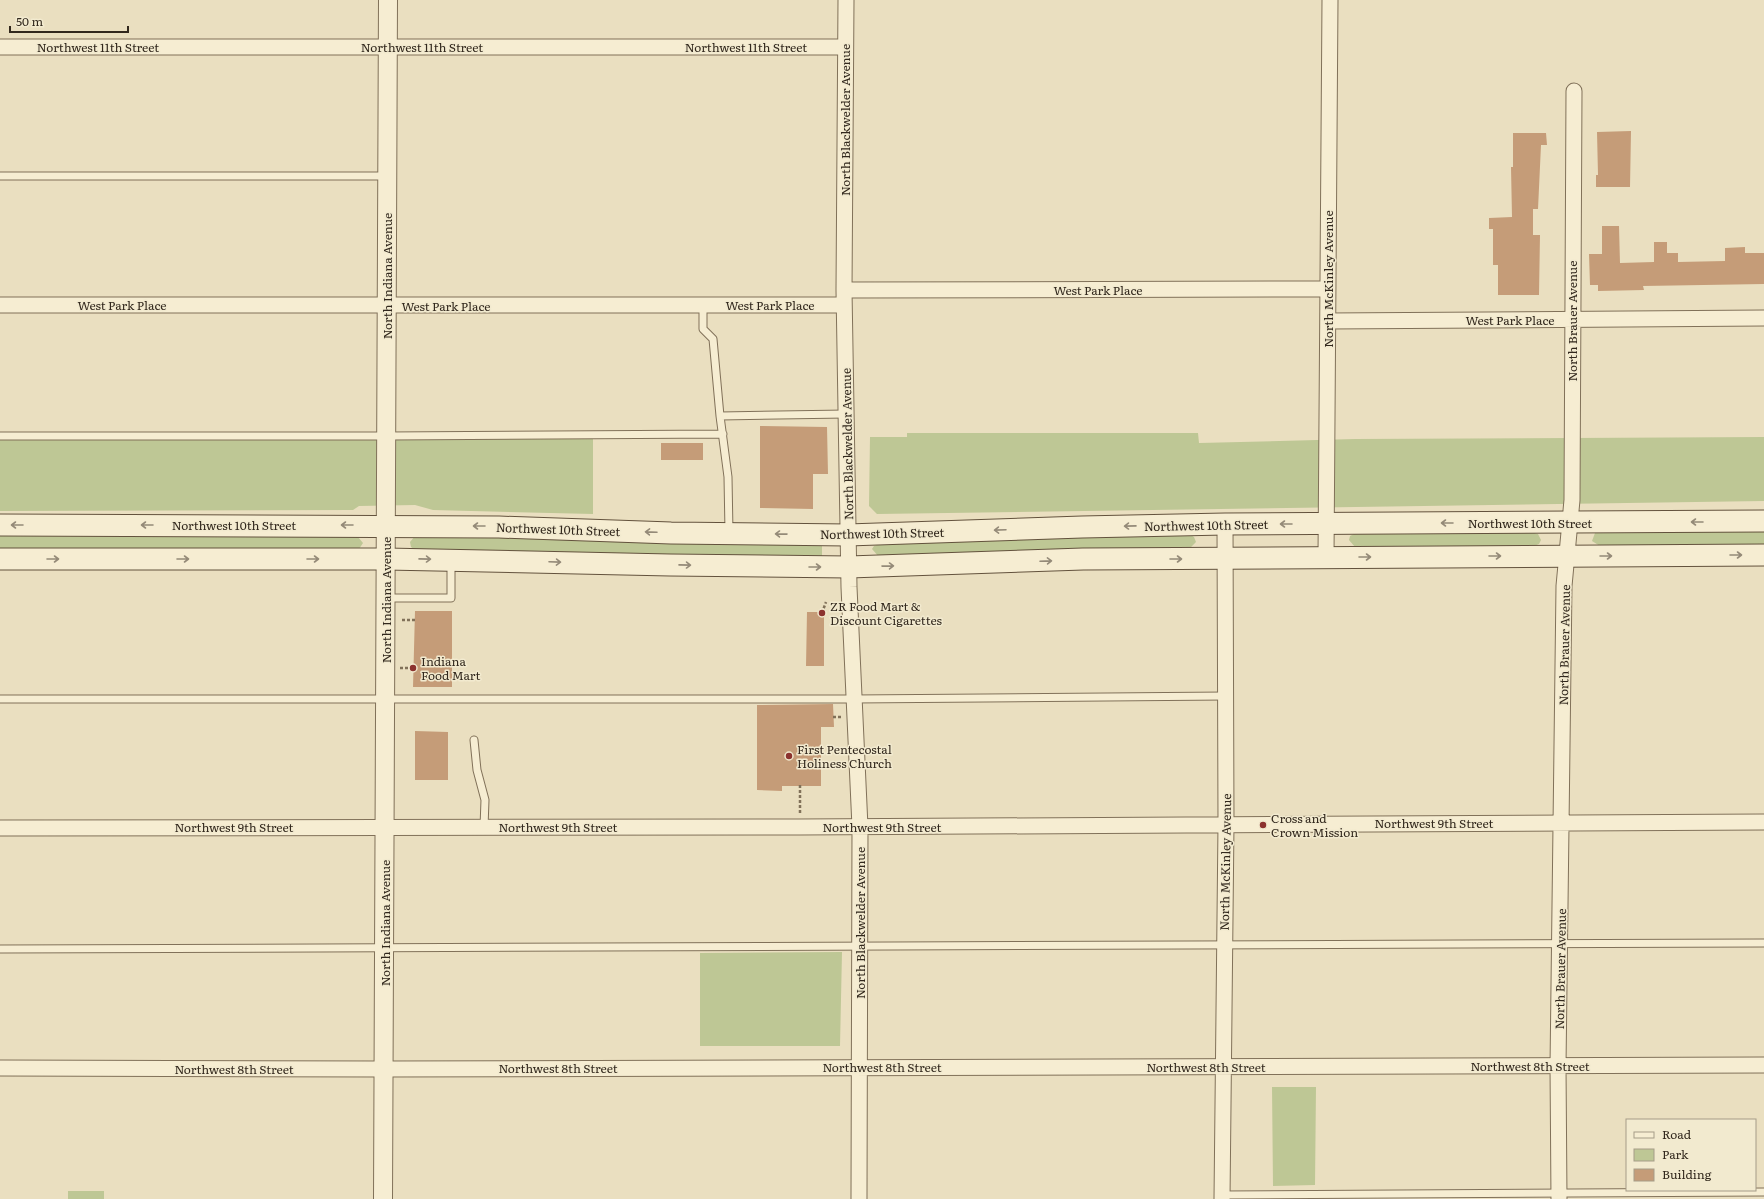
<svg xmlns="http://www.w3.org/2000/svg" width="1764" height="1199" viewBox="0 0 1764 1199" font-family="Literata,serif">
	<style>
		.green { fill: #bec795 }
		.building { fill: #c59c78 }
		.lines { fill: none; stroke-linecap: round; stroke-linejoin: round }
		.service-casing { stroke: #817159; stroke-width: 9 }
		.minor-casing { stroke: #817159; stroke-width: 17 }
		.tertiary-casing { stroke: #817159; stroke-width: 20 }
		.secondary-casing { stroke: #63523d; stroke-width: 23 }
		.path { stroke: #817159; stroke-width: 2.5; stroke-dasharray: 3 2; stroke-linecap: butt }
		.service { stroke: #f6edd2; stroke-width: 7 }
		.minor { stroke: #f6edd2; stroke-width: 15 }
		.tertiary { stroke: #f6edd2; stroke-width: 18 }
		.secondary { stroke: #f6edd2; stroke-width: 21 }
		.oneway { stroke: #948a78 }
		.poi-dot { fill: #8c322e; stroke: #f2eacf; stroke-width: 1.5 }
		.labels { text-anchor: middle; dominant-baseline: central; stroke-width: 3; stroke-linejoin: round; paint-order: stroke }
		.street-label { font-size: 12px; fill: #32281d; stroke: #f2eacf }
		.poi-label { font-size: 12px; fill: #32281d; stroke: #f2eacf; text-anchor: start }
	</style>
	<rect width="100%" height="100%" fill="#eadfc0"/>
	<path class="green" d="M907,433H1198L1199,443L1355,439L1764,437V501L877,514L869,506L870,437H907Z
		M593,438V514L433,510L415,505L359,506L353,510L0,511V439Z
		M1601,532H1764V544L1600,546L1592,541L1595,533Z
		M1534,533L1538,534L1541,540L1539,544L1534,546L1355,547L1349,540L1350,536L1354,534Z
		M1189,534L1194,537L1196,542L1190,548L1046,550L879,557L872,549L874,546L880,544Z
		M0,536L358,537L363,543L359,549H0Z
		M415,536L817,543L822,546V556L818,557C684,556 550,550 415,550L411,547L410,542Z
		M842,952L840,1046H700V953Z
		M1272,1087H1316L1315,1185L1273,1186Z
		M68,1191H104V1199H68Z"/>
	<path class="building" d="M1631,131L1630,187H1596V175H1598L1597,132Z
		M1513,133H1546L1547,145H1541L1538,209H1533V235H1540L1539,295H1498V265H1493V229H1489V218L1512,217L1511,167H1513Z
		M1602,226H1619L1620,263L1654,262V242H1667V253H1678V262L1725,261V248L1745,247V253H1764V284L1643,286L1644,290L1598,291V285H1590L1589,254H1602Z
		M760,426L827,427L828,474H813V509L760,508Z
		M661,443H703V460H661Z
		M415,611H452V687H413Z
		M807,612H821L824,617V666H806Z
		M833,704L834,727H821V786H782V791L757,790V705Z
		M415,731L448,732V780H415Z"/>
	<g class="lines">
		<defs>
			<path id="service" d="M0,176H388
				M703,305V329L713,339L720,416L728,477L729,532
				M720,416L846,414
				M0,436H387L723,434
				M386,598H451V562
				M0,699H853L1226,696
				M474,740L477,770L485,800L484,827
				M0,949L1764,943
				M1222,1195L1764,1192"/>
			<path id="minor" d="M846,0L844,290L849,587L860,827L859,1199
				M0,47H845
				M844,290L1328,289
				M0,305H844
				M1328,321L1764,318
				M1326,557L1330,0
				M0,828L799,827L1764,822
				M0,1068L384,1069L1764,1065
				M1222,1199L1226,824L1225,524
				M1559,1199L1558,1066L1564,586L1572,500L1574,91"/>
			<path id="tertiary" d="M383,1199L388,0"/>
			<path id="secondary" d="M0,525L499,527L671,533L848,535L1082,527L1225,524L1764,521
				M0,559H386L670,565L849,567L1083,559L1764,555"/>
		</defs>
		<use href="#service" class="service-casing"/>
		<use href="#minor" class="minor-casing"/>
		<use href="#tertiary" class="tertiary-casing"/>
		<use href="#secondary" class="secondary-casing"/>
		<path class="path" d="M822,613L826,602
			M402,620H415
			M400,668H413
			M833,717H841
			M800,813V785"/>
		<use href="#service" class="service"/>
		<use href="#minor" class="minor"/>
		<use href="#tertiary" class="tertiary"/>
		<use href="#secondary" class="secondary"/>
	</g>
	<defs><path id="oneway-shaft" d="M-6 0H5M1.5-3L5.5 0L1.5 3" fill="none" stroke-width="1.6" stroke-linecap="round" stroke-linejoin="round"/></defs>
	<g class="oneway">
		<use href="#oneway-shaft" transform="translate(1697 522) rotate(180)"/>
		<use href="#oneway-shaft" transform="translate(1447 523) rotate(180)"/>
		<use href="#oneway-shaft" transform="translate(1286 524) rotate(180)"/>
		<use href="#oneway-shaft" transform="translate(17 525) rotate(180)"/>
		<use href="#oneway-shaft" transform="translate(147 525) rotate(180)"/>
		<use href="#oneway-shaft" transform="translate(347 525) rotate(180)"/>
		<use href="#oneway-shaft" transform="translate(479 526) rotate(-180)"/>
		<use href="#oneway-shaft" transform="translate(1130 526) rotate(179)"/>
		<use href="#oneway-shaft" transform="translate(1000 530) rotate(178)"/>
		<use href="#oneway-shaft" transform="translate(651 532) rotate(-178)"/>
		<use href="#oneway-shaft" transform="translate(781 534) rotate(-179)"/>
		<use href="#oneway-shaft" transform="translate(1736 555)"/>
		<use href="#oneway-shaft" transform="translate(1495 556)"/>
		<use href="#oneway-shaft" transform="translate(1606 556)"/>
		<use href="#oneway-shaft" transform="translate(1365 557)"/>
		<use href="#oneway-shaft" transform="translate(53 559)"/>
		<use href="#oneway-shaft" transform="translate(183 559)"/>
		<use href="#oneway-shaft" transform="translate(313 559)"/>
		<use href="#oneway-shaft" transform="translate(425 559) rotate(1)"/>
		<use href="#oneway-shaft" transform="translate(1176 559)"/>
		<use href="#oneway-shaft" transform="translate(1046 561) rotate(-2)"/>
		<use href="#oneway-shaft" transform="translate(555 562) rotate(2)"/>
		<use href="#oneway-shaft" transform="translate(685 565) rotate(1)"/>
		<use href="#oneway-shaft" transform="translate(888 566) rotate(-1)"/>
		<use href="#oneway-shaft" transform="translate(815 567)"/>
	</g>
	<g class="poi-dot">
		<circle cx="822" cy="613" r="4"/>
		<circle cx="413" cy="668" r="4"/>
		<circle cx="789" cy="756" r="4"/>
		<circle cx="1263" cy="825" r="4"/>
	</g>
	<g class="labels">
		<g class="street-label">
			<text x="98" y="47">Northwest 11th Street</text>
			<text x="422" y="47">Northwest 11th Street</text>
			<text x="746" y="47">Northwest 11th Street</text>
			<text transform="translate(845 120) rotate(-90)">North Blackwelder Avenue</text>
			<text transform="translate(387 276) rotate(-90)">North Indiana Avenue</text>
			<text transform="translate(1328 279) rotate(-90)">North McKinley Avenue</text>
			<text x="1098" y="290">West Park Place</text>
			<text x="122" y="305">West Park Place</text>
			<text x="770" y="305">West Park Place</text>
			<text x="446" y="306">West Park Place</text>
			<text x="1510" y="320">West Park Place</text>
			<text transform="translate(1572 321) rotate(-90)">North Brauer Avenue</text>
			<text transform="translate(847 444) rotate(-91)">North Blackwelder Avenue</text>
			<text x="1530" y="523">Northwest 10th Street</text>
			<text x="234" y="525">Northwest 10th Street</text>
			<text transform="translate(1206 525) rotate(-1)">Northwest 10th Street</text>
			<text transform="translate(558 529) rotate(2)">Northwest 10th Street</text>
			<text transform="translate(882 533) rotate(-1)">Northwest 10th Street</text>
			<text transform="translate(386 600) rotate(-90)">North Indiana Avenue</text>
			<text transform="translate(1564 645) rotate(-89)">North Brauer Avenue</text>
			<text x="1434" y="823">Northwest 9th Street</text>
			<text x="234" y="827">Northwest 9th Street</text>
			<text x="558" y="827">Northwest 9th Street</text>
			<text x="882" y="827">Northwest 9th Street</text>
			<text transform="translate(1225 862) rotate(-89)">North McKinley Avenue</text>
			<text transform="translate(385 923) rotate(-90)">North Indiana Avenue</text>
			<text transform="translate(860 923) rotate(-90)">North Blackwelder Avenue</text>
			<text transform="translate(1560 969) rotate(-89)">North Brauer Avenue</text>
			<text x="1530" y="1066">Northwest 8th Street</text>
			<text x="882" y="1067">Northwest 8th Street</text>
			<text x="1206" y="1067">Northwest 8th Street</text>
			<text x="558" y="1068">Northwest 8th Street</text>
			<text x="234" y="1069">Northwest 8th Street</text>
		</g>
		<g class="poi-label">
			<text x="830" y="606">ZR Food Mart &amp;<tspan x="830" dy="14">Discount Cigarettes</tspan></text>
			<text x="421" y="661">Indiana<tspan x="421" dy="14">Food Mart</tspan></text>
			<text x="797" y="749">First Pentecostal<tspan x="797" dy="14">Holiness Church</tspan></text>
			<text x="1271" y="818">Cross and<tspan x="1271" dy="14">Crown Mission</tspan></text>
		</g>
	</g>
	<rect x="1626" y="1119" width="130" height="72" fill="#f2eacf" stroke="#a59c88"/>
	<rect x="1634" y="1132" width="20" height="6" fill="#f6edd2" stroke="#a59c88"/>
	<text x="1662" y="1139" font-size="12" fill="#32281d">Road</text>
	<rect x="1634" y="1149" width="20" height="12" fill="#bec795" stroke="#a59c88"/>
	<text x="1662" y="1159" font-size="12" fill="#32281d">Park</text>
	<rect x="1634" y="1169" width="20" height="12" fill="#c59c78" stroke="#a59c88"/>
	<text x="1662" y="1179" font-size="12" fill="#32281d">Building</text>
	<path d="M10 26v6h118v-6" fill="none" stroke="#32281d" stroke-width="2"/>
	<text x="16" y="26" font-size="12" fill="#32281d" stroke="#f2eacf" stroke-width="3" paint-order="stroke">50 m</text>
</svg>
